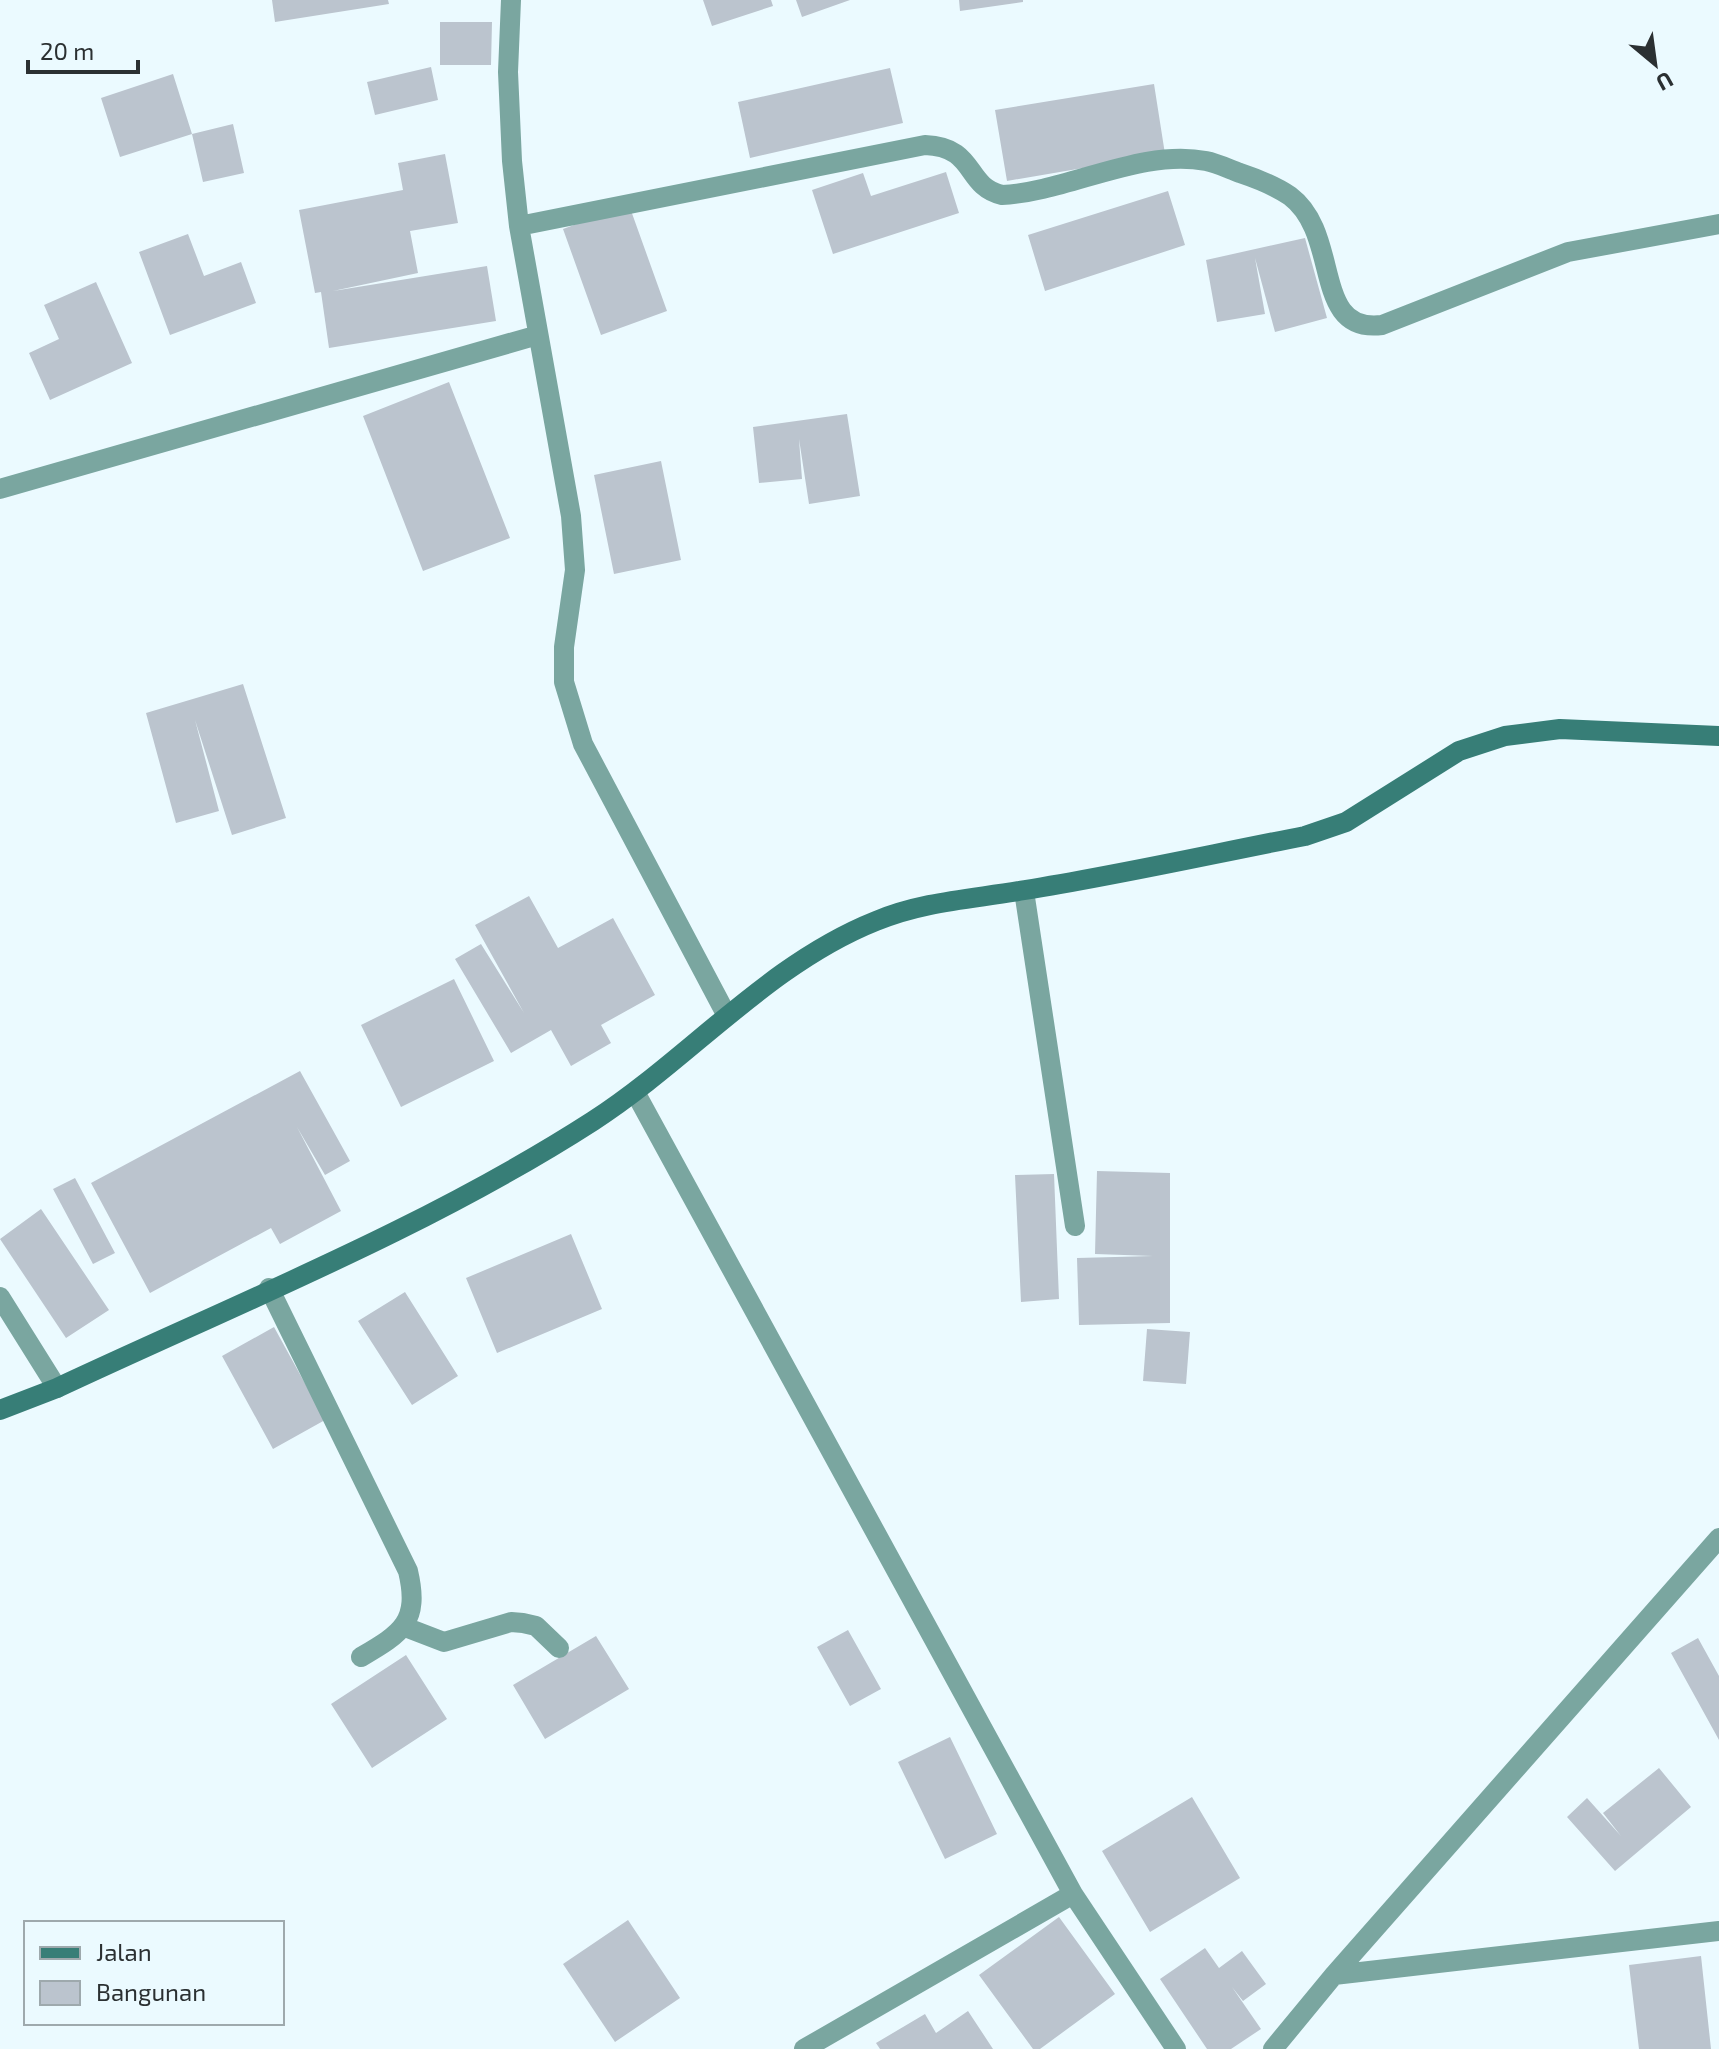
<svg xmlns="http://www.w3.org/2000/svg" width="1719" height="2049" viewBox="0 0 1719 2049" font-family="'Exo 2',sans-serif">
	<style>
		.building { fill: #bbc4ce }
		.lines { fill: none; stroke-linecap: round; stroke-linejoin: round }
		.street { stroke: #7aa6a0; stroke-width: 20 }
		.secondary { stroke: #377e77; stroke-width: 20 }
	</style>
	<rect width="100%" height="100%" fill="#ebfaff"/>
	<path class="building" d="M272,0H388L389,4L275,22Z
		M703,0H771L773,6L712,26Z
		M796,0H850L802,17Z
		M959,0H1023V2L960,11Z
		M440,22H492L491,65H440Z
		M431,67L438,100L375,115L367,82Z
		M890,68L903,123L750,158L738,102Z
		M173,74L192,134L233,124L244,173L203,182L192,134L120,157L101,98Z
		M1154,84L1165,154L1007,181L995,110Z
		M445,154L458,223L410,231L418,273L333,291L487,266L496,321L329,348L321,292L315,293L299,210L403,190L398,163Z
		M946,172L959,213L833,254L812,190L863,173L871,196Z
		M1168,191L1185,245L1045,291L1028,235Z
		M629,205L667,311L601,335L563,229Z
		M188,234L204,276L241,262L256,303L170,335L139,252Z
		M1305,238L1327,318L1275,332L1255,258L1265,314L1217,322L1206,260Z
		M96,282L132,363L50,400L29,353L59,339L44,305Z
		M449,382L510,538L423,571L363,416Z
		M847,414L860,496L809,504L799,439L802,479L759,483L753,427Z
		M661,461L681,560L614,574L594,475Z
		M243,684L286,818L232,835L195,720L219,811L176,823L146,713Z
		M529,896L558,948L613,918L655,995L601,1025L611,1043L571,1066L551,1030L511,1053L455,959L481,944L524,1013L475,925Z
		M454,979L494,1061L401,1107L361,1025Z
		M300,1071L350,1161L325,1175L297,1127L341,1211L280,1244L271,1228L150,1293L91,1183Z
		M1097,1171L1170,1173V1323L1079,1325L1077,1258L1153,1256L1095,1254Z
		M1054,1174L1059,1299L1021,1302L1015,1175Z
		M75,1178L115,1253L93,1264L53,1189Z
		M41,1209L109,1310L66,1338L0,1239Z
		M571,1234L602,1309L497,1353L466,1278Z
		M405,1292L458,1376L412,1405L358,1321Z
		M274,1327L325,1420L273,1449L222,1356Z
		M1147,1329L1190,1332L1186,1384L1143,1381Z
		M848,1630L881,1689L850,1706L817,1647Z
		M596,1636L629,1689L545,1739L513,1685Z
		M1698,1638L1719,1676V1740L1671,1653Z
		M406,1655L447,1719L372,1768L331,1704Z
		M950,1737L997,1834L945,1859L898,1762Z
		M1659,1768L1691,1807L1615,1871L1567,1817L1587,1798L1621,1836L1603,1813Z
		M1192,1797L1240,1878L1150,1932L1102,1851Z
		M1059,1917L1115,1994L1040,2049H1033L979,1975Z
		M628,1920L680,1998L615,2042L563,1964Z
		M1205,1948L1219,1968L1242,1951L1266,1984L1243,2001L1232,1987L1261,2029L1231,2049H1207L1160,1979Z
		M1701,1956L1711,2049H1639L1629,1965Z
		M968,2011L993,2049H880L876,2043L925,2014L936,2033Z"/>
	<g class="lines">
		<path class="street" d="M511,0L508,72L512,161L519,226L571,516L575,570L564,647V682L583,744L727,1016
			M519,226L925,145C977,147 964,186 1002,195C1067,192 1141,148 1206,161C1217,163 1229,169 1240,173C1258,179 1274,185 1290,196C1342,235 1311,334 1382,325L1568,252L1719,224
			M0,489L538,335
			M1024,891L1075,1226
			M635,1092L1073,1894L1176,2049
			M269,1288L408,1571C420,1622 402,1633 361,1657
			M0,1297L57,1388
			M405,1627L444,1642L511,1622L523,1623L536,1626L559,1648
			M1334,1975L1719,1931
			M804,2049L1073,1894
			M1273,2049L1334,1975L1719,1538"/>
		<path class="secondary" d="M0,1410L57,1388C236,1304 427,1228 593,1121C689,1059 768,964 876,921C924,901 974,899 1025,890C1119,875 1212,854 1305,836L1346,822L1459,751L1505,736L1560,729L1719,736"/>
	</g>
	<rect x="24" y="1921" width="260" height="104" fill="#ebfaff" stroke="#9ea9ad" stroke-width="2"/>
	<rect x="40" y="1947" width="40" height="12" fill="#377e77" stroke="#9ea9ad" stroke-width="2"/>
	<text x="96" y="1961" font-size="24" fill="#2b3032">Jalan</text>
	<rect x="40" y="1981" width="40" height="24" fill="#bbc4ce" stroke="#9ea9ad" stroke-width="2"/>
	<text x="96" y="2001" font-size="24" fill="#2b3032">Bangunan</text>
	<g transform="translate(1655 64) rotate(151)" stroke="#ebfaff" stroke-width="6" paint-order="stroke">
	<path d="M0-6L14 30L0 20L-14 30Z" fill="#2b3032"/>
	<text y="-12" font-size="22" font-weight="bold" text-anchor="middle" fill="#2b3032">U</text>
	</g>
	<path d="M28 60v12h110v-12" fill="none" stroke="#2b3032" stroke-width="4"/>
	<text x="40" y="60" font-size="24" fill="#2b3032" stroke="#ebfaff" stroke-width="6" paint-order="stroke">20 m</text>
</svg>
